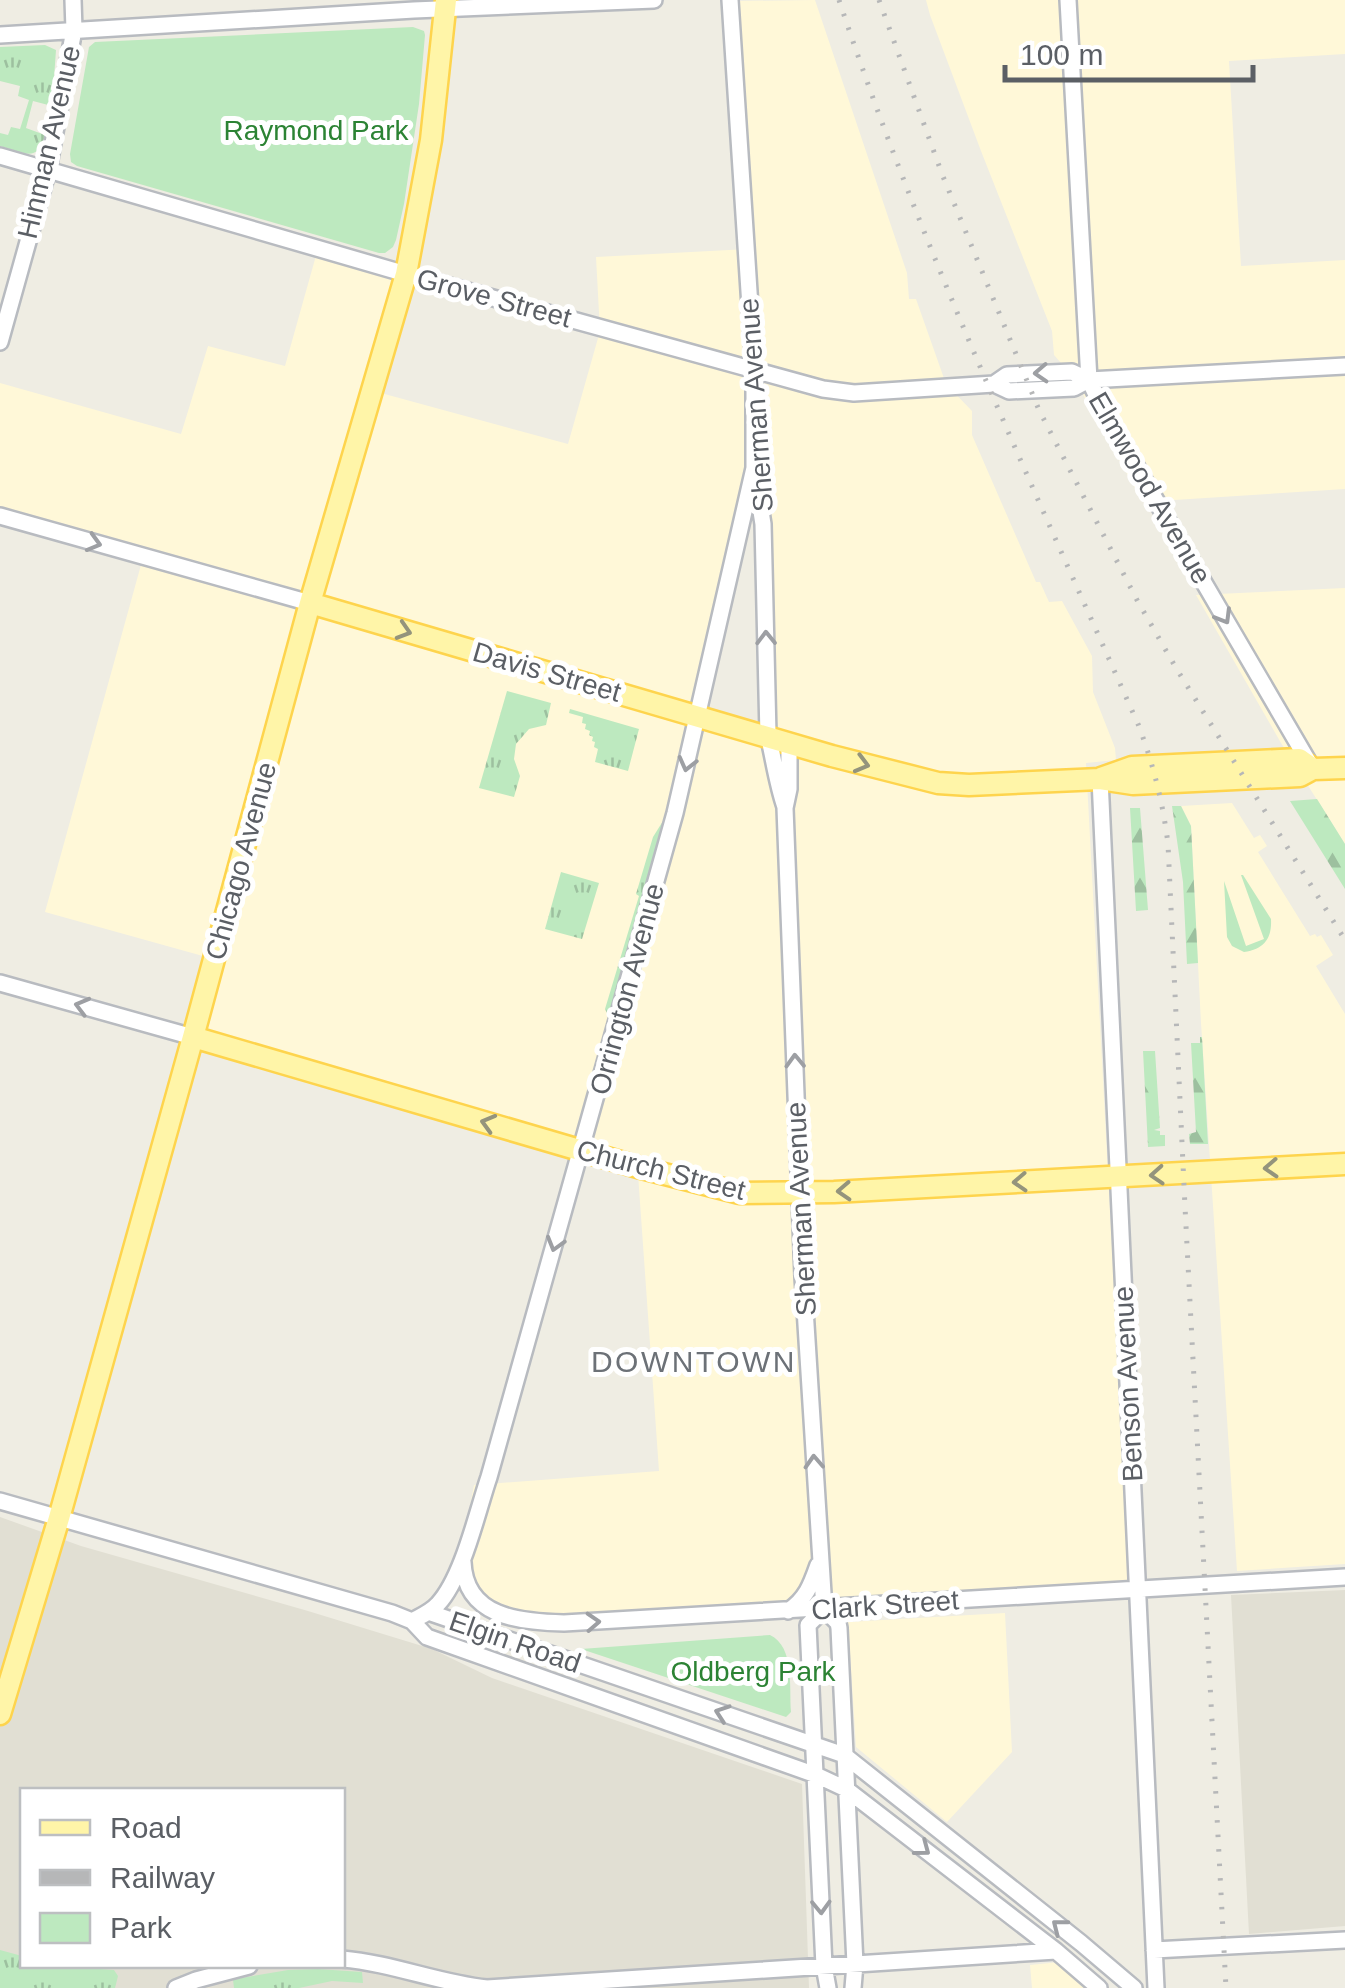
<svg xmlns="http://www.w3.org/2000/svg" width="1345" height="1988" viewBox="0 0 1345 1988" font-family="Helvetica,sans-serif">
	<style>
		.commercial { fill: #fff8d8; fill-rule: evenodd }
		.education { fill: #e1dfd3; fill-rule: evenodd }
		.grass { fill: url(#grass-tufts) }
		.forest { fill: url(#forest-firs) }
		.green { fill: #bde9bf }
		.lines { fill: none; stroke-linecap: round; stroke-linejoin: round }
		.minor-casing { stroke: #b8bbc0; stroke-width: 20 }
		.major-casing { stroke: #fed44d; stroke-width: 25 }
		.minor { stroke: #fff; stroke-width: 15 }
		.major { stroke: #fff5a8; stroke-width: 20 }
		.rail { stroke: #b6b7b8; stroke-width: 5; stroke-dasharray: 2.5 12; stroke-linecap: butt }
		.oneway { stroke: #9d9fa3 }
		.oneway2 { stroke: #94947c }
		.labels { text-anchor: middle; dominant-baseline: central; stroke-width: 10; stroke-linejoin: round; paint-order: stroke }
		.park-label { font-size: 28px; fill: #2c8334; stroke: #fff }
		.street-label { font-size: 28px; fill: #5b5f65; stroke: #fff }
		.neighbourhood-label { font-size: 30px; letter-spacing: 2.5px; fill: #6c7177; stroke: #fff }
	</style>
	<defs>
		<pattern id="grass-tufts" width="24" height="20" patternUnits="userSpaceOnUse" patternTransform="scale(2.5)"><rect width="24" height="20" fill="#bde9bf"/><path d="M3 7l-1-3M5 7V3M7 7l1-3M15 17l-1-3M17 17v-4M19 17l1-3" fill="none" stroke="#9dc09f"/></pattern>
		<pattern id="forest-firs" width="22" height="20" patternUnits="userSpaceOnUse" patternTransform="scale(2.5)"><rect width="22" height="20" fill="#bde9bf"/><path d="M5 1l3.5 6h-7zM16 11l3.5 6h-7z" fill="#9dc09f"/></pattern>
	</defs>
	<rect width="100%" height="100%" fill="#efede3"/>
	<path class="commercial" d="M815,0L907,273L909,299H916L946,384L972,411V435L1036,582H1040L1049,602L1062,601L1092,656L1093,692L1115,748L1116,760L1086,763L1130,1584L555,1617L526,1615L477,1597L461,1554L474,1485L659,1471L637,1160L190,1032L210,958L45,912L144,554L0,513V383L181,434L208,346L285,366L317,252L403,276L370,390L568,444L600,331L596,257L748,249L733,1ZM755,471L771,734L699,715Z
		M926,0H1345V54L1229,61L1241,266L1345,260V489L1143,502L1088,405L1077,381L1054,355L1052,331L981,151L930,15Z
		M1345,588V844L1281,743L1196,595Z
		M1232,803L1254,838L1260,835L1267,846L1258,852L1310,936L1315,934L1317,937L1321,935L1333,955L1316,966L1345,1014V1564L1237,1571L1201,1023L1191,826L1181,806Z
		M1005,1613L1012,1752L947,1822L856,1747L848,1622Z
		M1060,1962L1085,1988H1032L1030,1965Z"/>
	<path class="education" d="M0,1517L81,1546L308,1611L432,1649L492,1678L802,1784L809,1988H0ZM22,1790H342V1966H22Z
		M1345,1590V1926L1249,1934L1231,1595Z"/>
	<path class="grass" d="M45,45L56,50L52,106L33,101L26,128L45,135C38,164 23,152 0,146V133L8,135L11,127L20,129L29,100L18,96L20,86L0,81V47Z
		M507,691L551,703L546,725L529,729L516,744L514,759L520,776L514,797L479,788Z
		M570,709L639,729L628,771L595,762L598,749L594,747L595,742L592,741L593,737L589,735L590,731L585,729L586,724L582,723L583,717L569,713Z
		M663,821L612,1010L607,1013L605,1009L639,896L636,894L653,837Z
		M561,872L599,883L582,939L545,929Z
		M0,1950L22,1956V1966H62L114,1970L118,1976L115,1988H0Z
		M318,1969L362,1972L363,1983L332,1981L299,1988H234L233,1980L241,1978L288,1970Z"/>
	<path class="forest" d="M1317,799L1345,844V889L1290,801Z
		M1172,806H1181L1191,826L1198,963L1187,964L1183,882Z
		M1130,808H1140L1148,910L1136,911Z
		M1200,1037H1202L1208,1144H1190L1189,1134L1196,1132L1191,1043H1200Z
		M1143,1051H1155L1160,1128L1154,1130L1160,1131V1135H1165V1146L1148,1147Z"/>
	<path class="green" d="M413,27L424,31L425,35L419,104L404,204L396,240L393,247L385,253H379L77,166L71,162L70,154L89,47L95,42Z
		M1241,875H1243L1271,919C1272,939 1264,949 1244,952L1232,946L1227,937L1224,881L1246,946L1264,939Z
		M770,1635C795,1647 789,1687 791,1712L786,1717L581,1649Z"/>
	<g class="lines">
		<defs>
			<path id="minor" d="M730,0L754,368V468L763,524L768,735C774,760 777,784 785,807
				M1068,0L1089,380L1099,401L1151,492L1311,766
				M0,35L414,10L654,0
				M0,156L406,274L823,389L854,393L994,384L1009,391L1074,388L1089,380L1345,366
				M0,342L48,170L74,30L73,0
				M994,384L1007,375L1072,372L1089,380
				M0,516L310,603
				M789,743V789L785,808L803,1277L824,1609L838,1623L839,1628L855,1964L853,1988
				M1100,779L1156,1988
				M0,983L193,1037
				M0,1501L392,1613L412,1621L427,1637L816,1775L846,1789L1056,1951L1099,1988
				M463,1562C465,1617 519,1622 564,1623L1345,1577
				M824,1609L808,1625L824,1966L828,1988
				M788,1611C806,1599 811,1585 818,1565
				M428,1612L844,1755L1081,1943L1134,1988
				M412,1621C421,1616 431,1612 438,1604C463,1577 477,1512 489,1477L675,813L754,468
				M1154,1950L1345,1940
				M342,1959C392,1963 438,1983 487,1988L1056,1951
				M176,1988L196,1980L249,1966"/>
			<path id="major" d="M310,603L832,756L938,783L969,785L1100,779L1133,784L1300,776L1313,769L1345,768
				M1101,778L1132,767L1299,759L1313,769
				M193,1037L641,1168L739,1193L834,1192L1345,1164
				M0,1714L59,1518L193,1037L310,603L406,274L431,140L446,0"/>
		</defs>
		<use href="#minor" class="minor-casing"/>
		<use href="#major" class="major-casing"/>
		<use href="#minor" class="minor"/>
		<use href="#major" class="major"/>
		<path class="rail" d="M839,0C921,248 1032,485 1138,724C1153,763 1163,803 1168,844L1185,1207L1226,1988
			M879,0L942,174L1039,410L1137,600L1176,668L1345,940"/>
	</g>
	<defs><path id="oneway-chevron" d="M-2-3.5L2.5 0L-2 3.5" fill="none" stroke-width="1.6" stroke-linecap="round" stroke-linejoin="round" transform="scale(2.5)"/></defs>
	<g class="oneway">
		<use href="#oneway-chevron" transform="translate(1041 373) rotate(177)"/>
		<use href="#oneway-chevron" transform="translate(94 543) rotate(16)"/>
		<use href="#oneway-chevron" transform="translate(1224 617) rotate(59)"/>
		<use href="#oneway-chevron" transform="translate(766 638) rotate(-91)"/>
		<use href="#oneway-chevron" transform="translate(687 764) rotate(104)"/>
		<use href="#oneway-chevron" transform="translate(82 1006) rotate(-165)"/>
		<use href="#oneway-chevron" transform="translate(795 1061) rotate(-92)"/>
		<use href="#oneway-chevron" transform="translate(555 1244) rotate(106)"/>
		<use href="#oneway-chevron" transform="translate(814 1462) rotate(-93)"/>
		<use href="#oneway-chevron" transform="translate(593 1622) rotate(-3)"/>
		<use href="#oneway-chevron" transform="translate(722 1713) rotate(-161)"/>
		<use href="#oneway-chevron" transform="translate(923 1849) rotate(37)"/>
		<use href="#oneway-chevron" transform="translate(821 1907) rotate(88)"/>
		<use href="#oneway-chevron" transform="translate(1059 1926) rotate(-142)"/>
	</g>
	<g class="oneway2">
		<use href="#oneway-chevron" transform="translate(404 631) rotate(17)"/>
		<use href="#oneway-chevron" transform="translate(862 764) rotate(15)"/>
		<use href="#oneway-chevron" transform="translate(488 1123) rotate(-164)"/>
		<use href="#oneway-chevron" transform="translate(1271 1168) rotate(177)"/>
		<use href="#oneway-chevron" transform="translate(1157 1175) rotate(176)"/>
		<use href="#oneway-chevron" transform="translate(1020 1182) rotate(177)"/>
		<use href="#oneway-chevron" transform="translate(844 1191) rotate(177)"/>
	</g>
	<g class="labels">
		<g class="park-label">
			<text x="316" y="130">Raymond Park</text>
			<text x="753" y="1671">Oldberg Park</text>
		</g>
		<g class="street-label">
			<text transform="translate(49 142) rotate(-77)">Hinman Avenue</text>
			<text transform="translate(494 298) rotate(15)">Grove Street</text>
			<text transform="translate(756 405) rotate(-94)">Sherman Avenue</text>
			<text transform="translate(1150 488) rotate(60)">Elmwood Avenue</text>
			<text transform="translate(547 672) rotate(16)">Davis Street</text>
			<text transform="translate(241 861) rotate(-75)">Chicago Avenue</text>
			<text transform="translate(627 989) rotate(-75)">Orrington Avenue</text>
			<text transform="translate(661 1170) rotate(14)">Church Street</text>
			<text transform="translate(801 1209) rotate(-93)">Sherman Avenue</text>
			<text transform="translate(1128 1384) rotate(-93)">Benson Avenue</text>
			<text transform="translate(885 1605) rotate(-4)">Clark Street</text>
			<text transform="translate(515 1642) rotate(19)">Elgin Road</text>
		</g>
		<g class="neighbourhood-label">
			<text x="694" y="1361">DOWNTOWN</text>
		</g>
	</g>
	<rect x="20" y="1788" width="325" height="180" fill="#ffffff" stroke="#bdbfc1" stroke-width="2.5"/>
	<rect x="40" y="1820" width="50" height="15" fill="#fff5a8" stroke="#bdbfc1" stroke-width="2.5"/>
	<text x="110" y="1838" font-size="30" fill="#5b5f65">Road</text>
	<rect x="40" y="1870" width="50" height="15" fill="#b6b7b8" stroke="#bdbfc1" stroke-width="2.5"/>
	<text x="110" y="1888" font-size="30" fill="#5b5f65">Railway</text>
	<rect x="40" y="1913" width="50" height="30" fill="#bde9bf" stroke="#bdbfc1" stroke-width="2.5"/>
	<text x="110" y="1938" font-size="30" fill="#5b5f65">Park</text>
	<path d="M1005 65v15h248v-15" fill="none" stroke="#5b5f65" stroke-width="5"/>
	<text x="1020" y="65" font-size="30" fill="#5b5f65" stroke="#ffffff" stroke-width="8" paint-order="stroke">100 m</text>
</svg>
